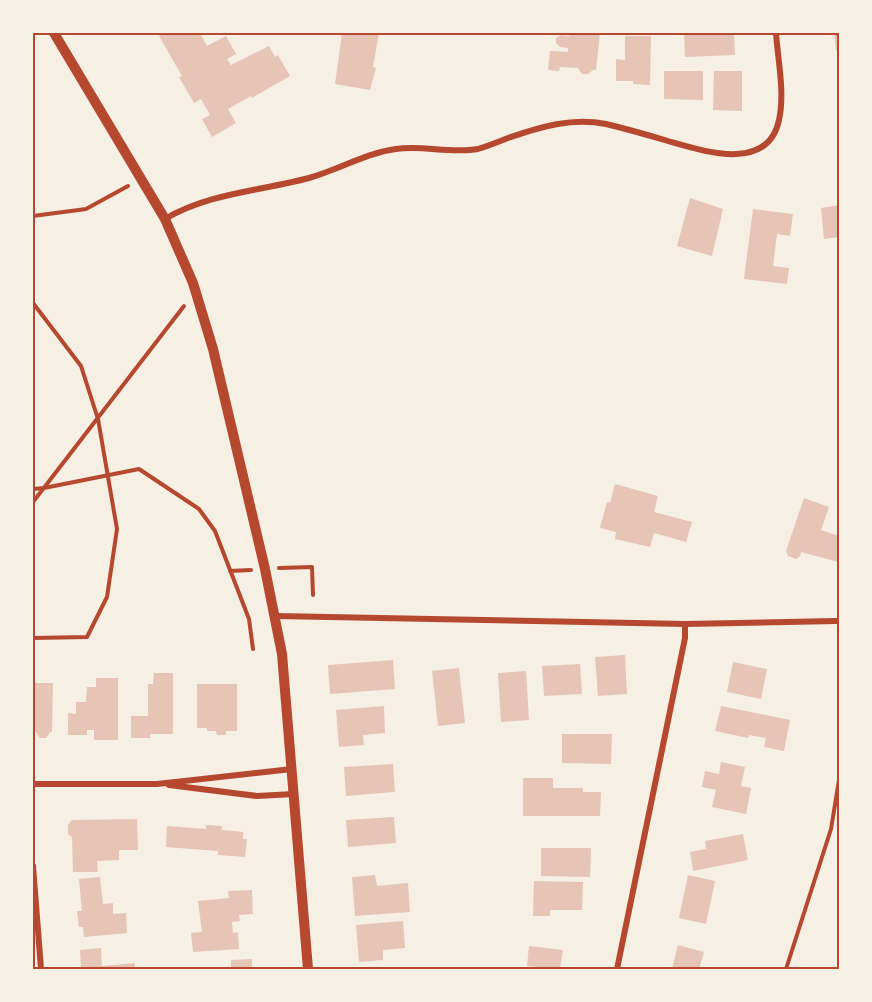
<svg xmlns="http://www.w3.org/2000/svg" width="872" height="1002" viewBox="0 0 872 1002" font-family="'Nunito Sans',sans-serif">
	<style>
		.building { fill: #e6c5b7 }
		.lines { fill: none; stroke-linecap: round; stroke-linejoin: round }
		.path { stroke: #b5482f; stroke-width: 4 }
		.minor { stroke: #b5482f; stroke-width: 6 }
		.tertiary { stroke: #b5482f; stroke-width: 10 }
		.neatline { fill: none; stroke: #b5482f; stroke-width: 2 }
	</style>
	<rect width="100%" height="100%" fill="#f6efe4"/>
	<path class="building" d="M164,33H200L207,46L226,36L236,54L227,59L231,65L269,46L275,57L278,55L290,76L252,98L251,96L228,109L236,123L212,137L202,119L210,115L201,99L194,103L179,77L182,76L159,36Z
		M342,33H379L373,67L376,68L370,90L335,84Z
		M569,33H600L596,70H593L588,74H582L578,68L560,67L559,71L548,70L550,51L568,52V48L560,47L556,43V38L561,35L569,36Z
		M684,33H734L735,55L685,57Z
		M834,33H839V50H836Z
		M625,36H651L650,85L633,84V81H616V59L625,60Z
		M664,71H703V100L664,99Z
		M714,71H742V111L713,110Z
		M690,198L723,209L712,256L677,246Z
		M839,205V237L824,239L821,208Z
		M753,209L793,214L790,236L777,234L773,266L789,268L787,284L744,279Z
		M615,484L658,496L654,512L692,522L686,542L654,533L650,547L615,539L616,532L600,528L607,502L610,503Z
		M804,498L829,507L821,530L839,536L838,562L801,552L800,556L796,559L788,556L786,551Z
		M625,655L627,694L598,696L595,657Z
		M393,660L395,689L330,694L328,665Z
		M733,662L767,669L761,699L727,692Z
		M580,664L582,694L544,696L542,666Z
		M459,668L465,723L438,726L432,671Z
		M526,671L529,720L501,722L498,673Z
		M154,673H173V734H150V738H131V716H148V684H153Z
		M96,678H118V740H94V730H87V735H68V713L76,714V702H86L87,687H96Z
		M33,683H53L52,732H50L46,738H40L36,732H33Z
		M197,684H237V731H226V735H217L216,731H207V728H197Z
		M384,706L385,733L363,735L364,745L339,747L336,710Z
		M721,706L790,720L784,751L764,747L766,738L749,735L748,738L715,731Z
		M562,734H612L611,764L562,763Z
		M721,762L745,767L741,786L751,788L746,814L712,807L716,790L702,787L705,771L719,774Z
		M393,764L395,792L346,796L344,767Z
		M523,778H553V788H583V792H601L600,816H523Z
		M394,817L396,843L348,847L346,820Z
		M137,819L138,850H119V860L97,861L98,872H73L72,837L68,834V825L72,820Z
		M206,825L222,826V830L243,832V839H247L245,857L218,855V851L166,847L167,826L206,829Z
		M743,834L748,860L693,871L690,852L706,849L705,841Z
		M541,848H591L590,877L541,876Z
		M375,875L377,886L408,883L410,912L355,916L352,877Z
		M688,875L715,881L706,924L679,918Z
		M100,877L103,904L113,903V914L126,913L127,933L84,937L83,927H79L77,911H82L79,879Z
		M534,881L583,882L582,910H550V916H533Z
		M252,890L253,914L239,915L240,921L232,922L233,933L238,932L239,949L193,952L191,933L202,932L198,901L229,898L228,891Z
		M403,921L405,948L383,950V960L359,962L356,925Z
		M678,945L704,952L699,969H672Z
		M529,946L563,950L560,969L527,966Z
		M101,948L102,966L135,963V969H81L80,950Z
		M252,959V969H231V960Z"/>
	<g class="lines">
		<path class="path" d="M33,216L86,209L128,186
			M33,303L81,366L98,419L117,529L107,597L87,637L33,638
			M33,489L44,488L139,469L199,509L215,531L249,619L253,649
			M33,502L184,306
			M279,568L312,567L313,595
			M230,571L251,570
			M786,969L831,829L839,780"/>
		<path class="minor" d="M165,219C209,193 260,191 309,178C338,170 366,153 396,149C423,145 451,154 478,149C488,146 498,142 508,138C540,127 572,117 606,124C627,129 648,135 668,141C703,151 768,173 779,120C785,93 778,61 776,33
			M276,616L685,624L836,621
			M33,784H157L292,769
			M169,785L257,796L294,794
			M33,866L41,969
			M617,969L685,638V624"/>
		<path class="tertiary" d="M54,33L165,219L193,283L213,349L265,569L282,654L308,969"/>
	</g>
	<rect width="872" height="1002" fill="none" stroke="#f6efe4" stroke-width="69"/>
	<rect x="34" y="34" width="804" height="934" class="neatline"/>
</svg>
